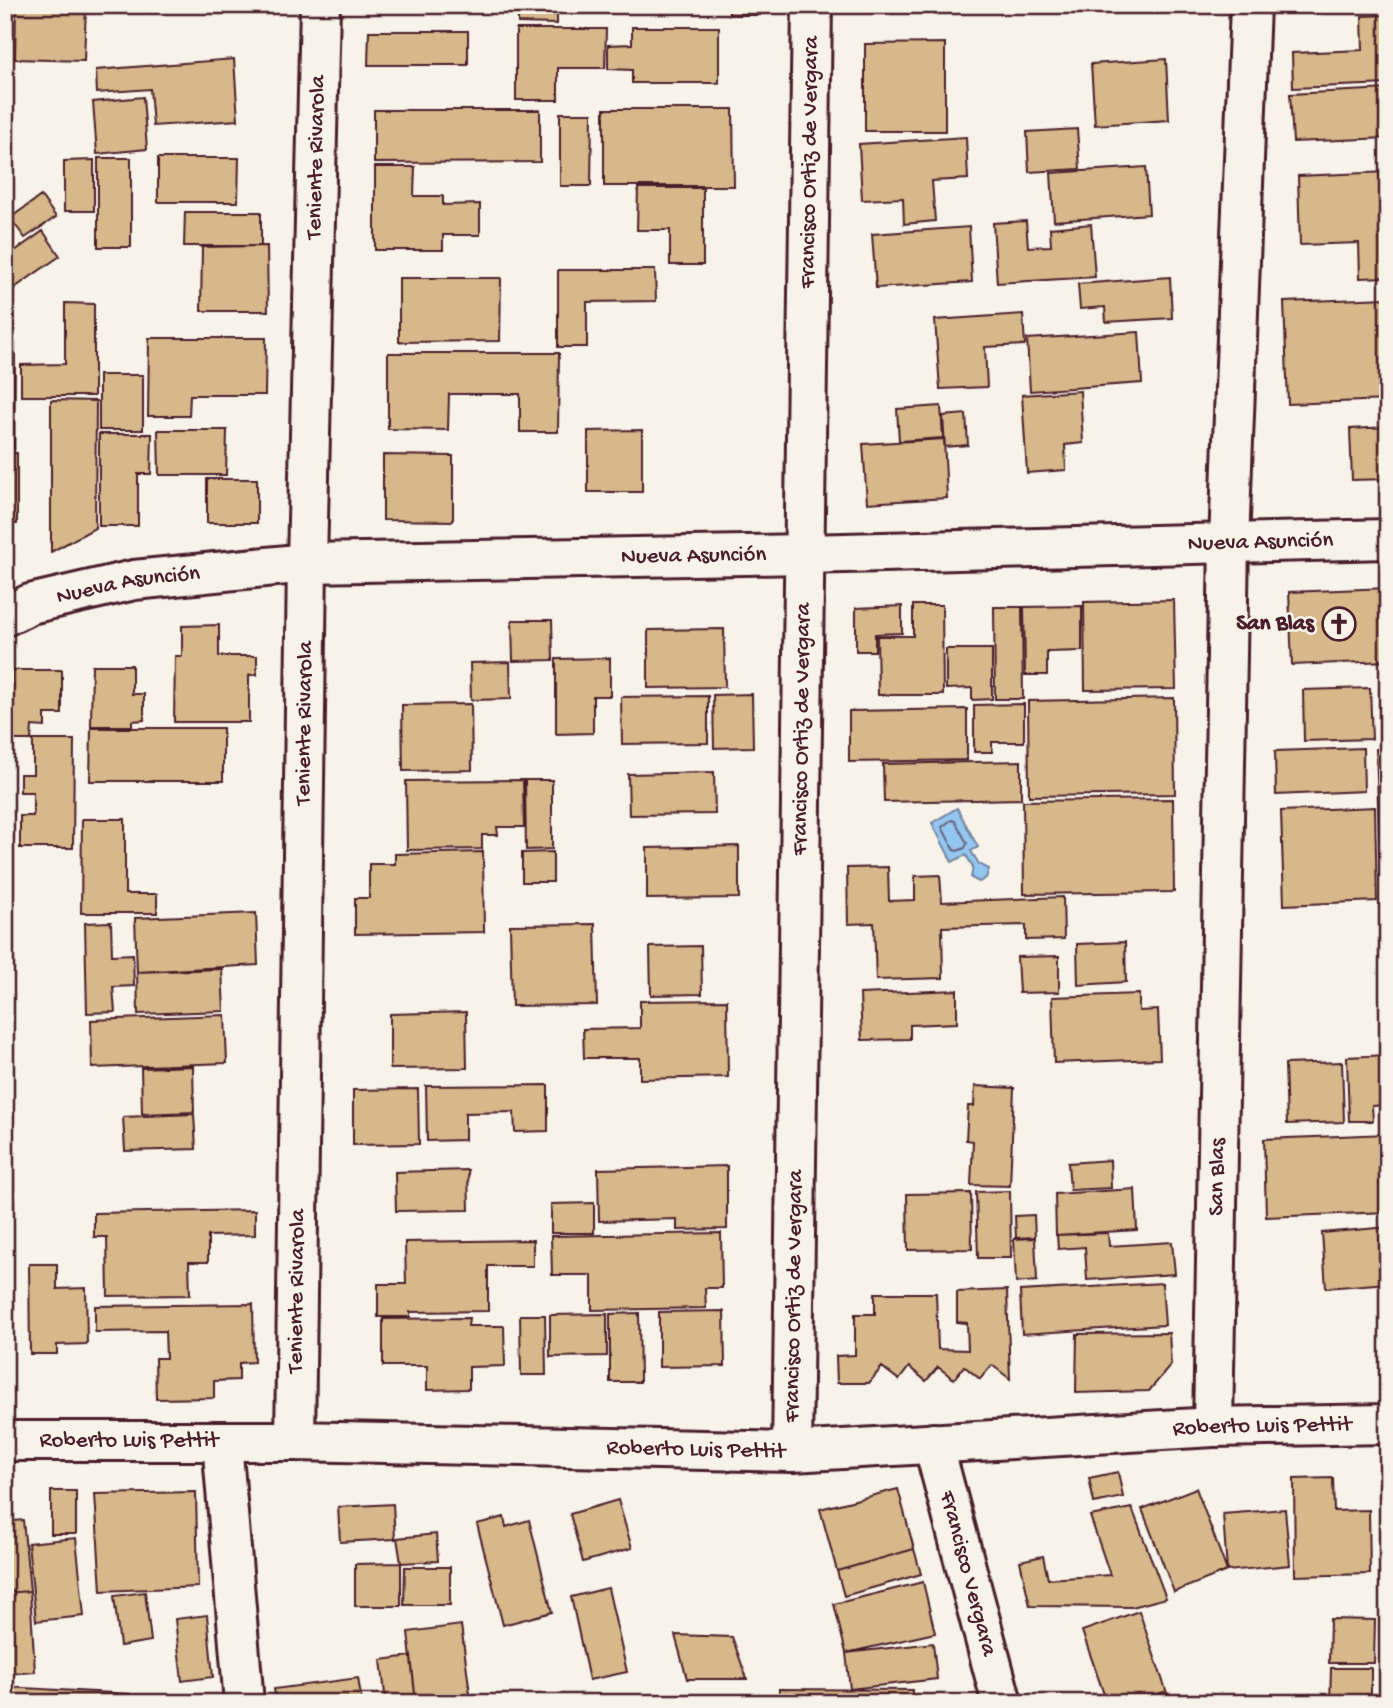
<svg xmlns="http://www.w3.org/2000/svg" width="1393" height="1708" viewBox="0 0 1393 1708" font-family="'Gochi Hand',sans-serif">
	<style>
		.water { fill: #93c6f0; stroke: #7683a1; stroke-width: 2 }
		.lines { fill: none; stroke-linecap: round; stroke-linejoin: round }
		.shore { stroke: #67627a; stroke-width: 2 }
		.building { fill: #d6b88a; stroke: #4a1f2b; stroke-width: 2 }
		.street-casing { stroke: #4a1f2b; stroke-width: 44 }
		.secondary-casing { stroke: #4a1f2b; stroke-width: 44 }
		.street { stroke: #f7f3e8; stroke-width: 38 }
		.secondary { stroke: #f7f3e8; stroke-width: 38 }
		.labels { text-anchor: middle; dominant-baseline: central; stroke-width: 5; stroke-linejoin: round; paint-order: stroke }
		.street-label { font-size: 23px; fill: #4a1f2b; stroke: #f7f3e8 }
		.poi-label { font-size: 23px; font-weight: bold; fill: #4a1f2b; stroke: #f7f3e8; text-anchor: end }
	</style>
	<rect width="100%" height="100%" fill="#f7f3e8"/>
	<filter id="ink" filterUnits="userSpaceOnUse"><feTurbulence type="fractalNoise" baseFrequency=".0143" numOctaves="2"/><feDisplacementMap in="SourceGraphic" scale="14" xChannelSelector="R" yChannelSelector="G"/><feConvolveMatrix kernelMatrix="1 2 1 2 8 2 1 2 1" color-interpolation-filters="sRGB"/></filter>
	<g filter="url(#ink)">
		<path class="water" d="M957,808L978,847L971,851L979,864L989,869L986,878L979,882L971,878L973,867L966,855L952,862L932,823Z"/>
		<g class="lines">
			<path class="shore" d="M951,820L955,821L967,843L965,848L957,851L954,850L942,827Z"/>
		</g>
		<path class="building" d="M16,5H86L84,61L15,59Z
			M518,5H557V24L518,23Z
			M729,5H760V15H729Z
			M1388,15V84L1293,88L1292,53L1363,50L1362,16Z
			M632,27H719V83H632V70L608,69V45L632,44Z
			M516,29H606L605,68H558V100H516Z
			M369,31H468V65H368Z
			M945,43V131H865V44Z
			M234,59L238,120L153,126L150,89L97,93L96,70Z
			M1166,59L1169,120L1095,125L1091,64Z
			M1388,89V138L1293,142L1290,94Z
			M143,97L147,149L97,154L93,102Z
			M604,109H733L734,186H604Z
			M374,110H540V162L374,163Z
			M560,113H592L591,186H560Z
			M1077,129L1080,169L1029,172L1027,132Z
			M966,137L968,179L932,181L935,221L904,224L903,198L862,200L859,144Z
			M98,158H131V247H98Z
			M158,158H239L238,202H158Z
			M94,160V211H64V161Z
			M375,167H415L414,196H443V205L480,204V235H443V250H375Z
			M1146,167L1149,214L1054,221L1051,173Z
			M1388,172V277L1360,278L1359,243L1300,245L1298,176Z
			M638,188H703V265H670V230H637Z
			M41,196L56,217L25,238L10,218Z
			M185,212H261V246H184Z
			M1026,221L1028,247L1051,246L1050,228L1091,224L1095,277L997,283L993,223Z
			M969,227L972,282L876,288L872,234Z
			M43,231L60,256L10,291L5,284V258Z
			M267,246L268,311H201L202,247Z
			M558,270H655L656,301L587,302V347H558Z
			M1170,277L1172,318L1106,322L1105,307L1080,309L1078,284Z
			M399,278H501L500,341L399,342Z
			M1388,298V400L1288,404L1284,302Z
			M65,303L94,304V396H21V365L65,364Z
			M1023,314L1025,345L985,347L987,387L940,389L935,320Z
			M1139,332L1142,383L1030,391L1027,339Z
			M149,338H266L265,395H190L189,416H148Z
			M5,343H15L14,449H5Z
			M388,353H559L558,432H520V394H449L448,430L388,429Z
			M99,375H143V430H99Z
			M1080,391L1083,443L1065,445L1066,470L1027,473L1022,395Z
			M51,400L96,401L95,528L51,552Z
			M941,406L943,438L899,441L897,409Z
			M966,414L968,445L945,447L943,416Z
			M1388,427V479L1352,480L1350,429Z
			M158,430H227L226,475H159Z
			M642,430V492H588V431Z
			M99,434H152L151,474H138V526H99Z
			M944,439L947,498L867,503L863,444Z
			M5,453H17V524H5Z
			M383,455L453,456V521L383,520Z
			M207,479H257V523H207Z
			M1388,588V661L1292,665L1289,592Z
			M1174,600L1176,689L1085,690L1084,602Z
			M913,605H942L943,695H878L877,636H913Z
			M902,606V633L875,634V651H856V608Z
			M1082,606V651L1047,652V675H1025L1024,607Z
			M994,607H1022L1023,699H995Z
			M512,620H552L553,660L513,661Z
			M219,625V656H257V675H249V722H174L175,656H182V626Z
			M724,629L725,687L648,688V630Z
			M946,649H992V699L972,700V688L946,689Z
			M610,658V696H593V733L556,734V659Z
			M510,662L511,699L471,700L470,663Z
			M92,665H132V694H144V720L132,721V726H91Z
			M12,670H62V714H45V727L32,726L31,740H12Z
			M1370,688L1372,739L1304,741L1303,690Z
			M752,694L753,747L714,748L713,695Z
			M708,696V743L622,744L621,697Z
			M1174,698L1175,794L1029,796L1028,701Z
			M471,704L472,770L403,771L402,705Z
			M1024,704V742H992V752H974V705Z
			M967,709V760L849,762V711Z
			M91,728H223V781H90Z
			M33,740H74L73,848H20V816H33V792H20V774H33Z
			M1363,748L1364,791L1276,795L1275,751Z
			M1376,749H1388V857L1380,858Z
			M1021,761V799L884,802L883,764Z
			M714,772L715,814L629,815L628,774Z
			M523,780L524,827H497L498,835H482V849L407,850L406,781Z
			M525,780H552V849L526,850Z
			M1173,799L1174,892L1024,894L1023,801Z
			M1375,807L1377,901L1284,905L1281,811Z
			M82,819H125V894H157V913H81Z
			M739,846V898L647,899V848Z
			M483,852L484,932L355,934V898H369V864H395V854Z
			M553,852V882H522V853Z
			M1383,860H1388V902H1384Z
			M888,867L889,901L915,900V876L940,875L942,902L1063,897L1064,939L1026,940V925L942,927L943,978L876,980L874,923L848,924L847,868Z
			M256,913L258,965L137,972L135,918Z
			M111,922L112,955L133,954L134,986L113,987L115,1012L87,1013L85,923Z
			M595,924L597,1005L512,1006L510,925Z
			M1125,942L1126,982L1078,985L1077,944Z
			M701,946L702,994L651,995L650,947Z
			M1059,956V992L1019,993L1017,957Z
			M222,969L224,1011L138,1014L137,972Z
			M957,990V1023L910,1025V1039L862,1040L860,994Z
			M1139,994V1011L1158,1010L1160,1059L1054,1063L1052,997Z
			M727,1000L728,1077L640,1079V1058H584L583,1029L640,1028V1001Z
			M466,1012L467,1068L390,1069V1014Z
			M225,1015L227,1063L92,1068L91,1020Z
			M1388,1055V1105L1372,1106L1373,1121H1349L1347,1057Z
			M1342,1062L1344,1122L1287,1124L1285,1064Z
			M193,1066L194,1112L142,1114L141,1068Z
			M548,1085V1131L515,1132L514,1112L465,1113V1140L427,1141L426,1086Z
			M975,1086L1014,1088L1010,1186L971,1185L973,1141L966,1140L968,1106H974Z
			M418,1089L419,1144L353,1145V1090Z
			M194,1114L196,1149L125,1151L123,1117Z
			M1388,1134V1212L1266,1217L1264,1139Z
			M5,1147H13L14,1209H5Z
			M1110,1160L1111,1188L1070,1190L1068,1163Z
			M727,1166V1229L677,1230V1219L599,1221L598,1169Z
			M468,1170L469,1210L396,1211L395,1172Z
			M1135,1189L1137,1230L1056,1235L1055,1194Z
			M1010,1191L1011,1258H978L976,1192Z
			M971,1193L972,1249L908,1250L907,1194Z
			M594,1203V1233H551V1204Z
			M255,1210V1235L208,1236V1262H189L190,1295L108,1296L107,1237H94V1213Z
			M1034,1215L1035,1237L1016,1238L1015,1216Z
			M1388,1227V1283L1326,1288L1322,1233Z
			M721,1233L722,1288H705L706,1308L592,1310V1275H552L551,1236Z
			M1108,1233L1109,1246L1172,1242L1175,1274L1087,1280L1085,1247L1058,1249L1057,1235Z
			M1035,1238L1037,1281L1016,1283L1014,1239Z
			M533,1240V1266H488V1311L410,1312V1317H378V1284H406L405,1242Z
			M6,1241L7,1305H5V1241Z
			M29,1264H57V1289L86,1288L87,1344L57,1345V1354H30Z
			M1162,1283L1165,1325L1022,1334L1020,1291Z
			M1007,1290L1010,1379L992,1365L980,1379L964,1366L954,1379L938,1367L926,1381L909,1367L899,1380L882,1367L869,1383H837L836,1356L855,1355V1314H875V1293H936L938,1349L968,1350L967,1323L957,1322V1292Z
			M253,1304L254,1362L239,1363V1380L214,1381V1398L156,1399L155,1358H166L165,1331L95,1332V1306Z
			M724,1311L725,1366L659,1367V1312Z
			M639,1313L640,1382H610V1314Z
			M607,1314V1356L550,1357V1315Z
			M520,1315H545L546,1375H521Z
			M469,1318L468,1326H504L505,1366L469,1367V1389L427,1390V1366H383V1319Z
			M1169,1333L1171,1365L1149,1391L1076,1393L1077,1334Z
			M1118,1472L1123,1497L1094,1503L1089,1478Z
			M1333,1478L1334,1511L1369,1510L1370,1574L1295,1576L1294,1479Z
			M1196,1488L1227,1571L1174,1592L1142,1509Z
			M898,1489L914,1549L837,1571L820,1509Z
			M51,1491H76V1534H51Z
			M196,1492L198,1587L101,1591L95,1494Z
			M618,1500L632,1548L583,1562L570,1514Z
			M393,1504L395,1539L340,1542L338,1507Z
			M1132,1508L1166,1598L1132,1607L1030,1606L1020,1561L1043,1556L1048,1579L1110,1575L1090,1516Z
			M1285,1509L1290,1565L1227,1571L1223,1514Z
			M504,1517L506,1527L529,1520L552,1612L503,1625L477,1524Z
			M23,1520L30,1591L5,1593V1522Z
			M436,1534L438,1561L401,1563L397,1538Z
			M76,1538L84,1616L36,1621L28,1543Z
			M914,1549L921,1574L844,1596L837,1571Z
			M401,1563V1606H355V1564Z
			M405,1567H450V1605H404Z
			M923,1582L935,1633L846,1653L834,1604Z
			M608,1588L627,1672L589,1680L571,1597Z
			M30,1591L35,1672L5,1674V1593Z
			M145,1592L151,1641L120,1646L114,1596Z
			M1139,1611L1168,1696L1149,1703H1107L1082,1631Z
			M207,1615L213,1677L182,1681L175,1619Z
			M1330,1619L1375,1620L1374,1663H1329Z
			M461,1625L471,1701L416,1703L408,1632Z
			M675,1635L732,1637L747,1679H687Z
			M933,1643L937,1679L850,1689L846,1653Z
			M411,1656L416,1703H386L381,1660Z
			M1331,1668H1371V1703H1330Z
			M358,1678L362,1703H276L274,1689Z
			M5,1687L130,1694V1703H5Z
			M779,1689L912,1690V1703H779Z
			M1164,1692L1167,1703H1144L1143,1698Z"/>
		<g class="lines">
			<defs>
				<g id="street">
					<path id="s1" d="M1213,1427L1229,543L1250,5"/>
					<path id="s2" d="M5,1441H295L792,1452L1213,1427L1388,1424"/>
					<path id="s3" d="M295,1441L307,563L320,5"/>
					<path d="M222,1442L244,1703"/>
					<path id="s4" d="M933,1443L1002,1703"/>
					<path id="s5" d="M792,1452L812,5"/>
				</g>
				<g id="secondary">
					<path id="s6" d="M5,616L30,604L134,580L307,563L806,554L1388,539"/>
				</g>
			</defs>
			<use href="#street" class="street-casing"/>
			<use href="#secondary" class="secondary-casing"/>
			<use href="#street" class="street"/>
			<use href="#secondary" class="secondary"/>
		</g>
	</g>
	<defs>
		<symbol id="church-ring" viewBox="-11 -11 22 22"><circle r="9.5" fill="#f7f3e8" stroke="#4a1f2b" stroke-width="1.5"/><path d="M-1.2-6h2.4v3.5h3.3v2.4h-3.3V6h-2.4V-.1h-3.3v-2.4h3.3Z" fill="#4a1f2b"/></symbol>
	</defs>
	<g fill-rule="evenodd">
		<use href="#church-ring" x="1320" y="605" width="38" height="38"/>
	</g>
	<g class="labels">
		<g class="street-label">
			<text stroke="none"><textPath href="#s3" startOffset="1284">Teniente Rivarola</textPath></text>
			<text stroke="none"><textPath href="#s5" startOffset="1290">Francisco Ortiz de Vergara</textPath></text>
			<text stroke="none"><textPath href="#s6" startOffset="1262">Nueva Asunción</textPath></text>
			<text stroke="none"><textPath href="#s6" startOffset="695">Nueva Asunción</textPath></text>
			<text stroke="none"><textPath href="#s6" startOffset="128">Nueva Asunción</textPath></text>
			<text stroke="none"><textPath href="#s3" startOffset="718">Teniente Rivarola</textPath></text>
			<text stroke="none"><textPath href="#s5" startOffset="723">Francisco Ortiz de Vergara</textPath></text>
			<text stroke="none"><textPath href="#s1" startOffset="250">San Blas</textPath></text>
			<text stroke="none"><textPath href="#s3" startOffset="150">Teniente Rivarola</textPath></text>
			<text stroke="none"><textPath href="#s5" startOffset="156">Francisco Ortiz de Vergara</textPath></text>
			<text stroke="none"><textPath href="#s2" startOffset="1258">Roberto Luis Pettit</textPath></text>
			<text stroke="none"><textPath href="#s2" startOffset="124">Roberto Luis Pettit</textPath></text>
			<text stroke="none"><textPath href="#s2" startOffset="691">Roberto Luis Pettit</textPath></text>
			<text stroke="none"><textPath href="#s4" startOffset="135">Francisco Vergara</textPath></text>
		</g>
		<g class="poi-label">
			<text x="1314" y="624">San Blas</text>
		</g>
	</g>
	<rect width="1393" height="1708" fill="none" stroke="#f7f3e8" stroke-width="28"/>
	<rect x="14" y="14" width="1365" height="1680" fill="none" stroke="#4a1f2b" stroke-width="2.5" filter="url(#ink)"/>
</svg>
